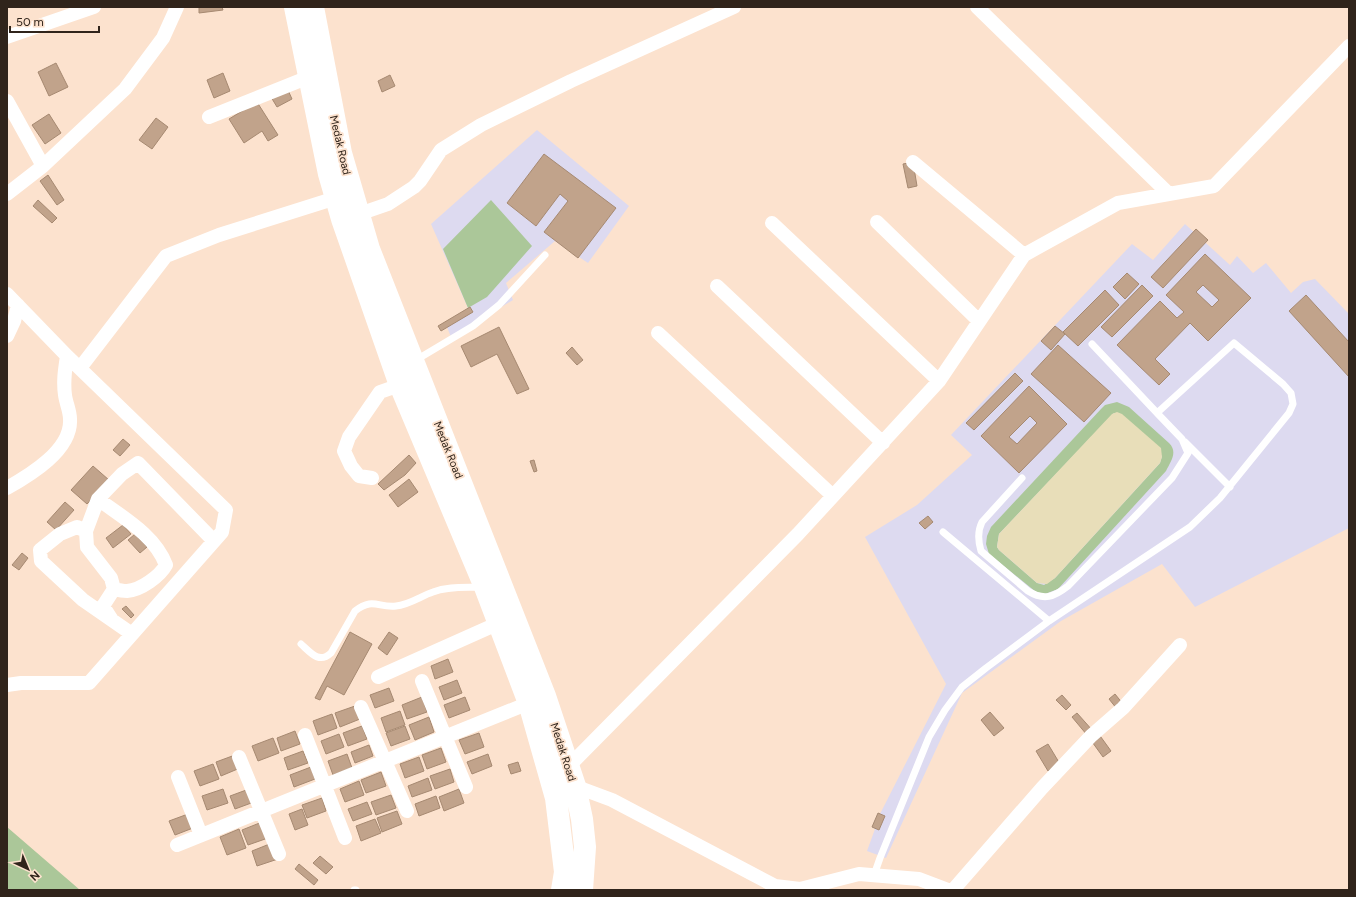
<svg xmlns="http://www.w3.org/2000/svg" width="1356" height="897" viewBox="0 0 1356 897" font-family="Figtree,sans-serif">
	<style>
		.education { fill: #dddaf0 }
		.green { fill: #abc799; fill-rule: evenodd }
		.sand { fill: #e8deb9 }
		.building { fill: #c1a38b; stroke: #a68971; fill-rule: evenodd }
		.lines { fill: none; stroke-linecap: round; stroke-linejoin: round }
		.lane { stroke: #fff; stroke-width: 7 }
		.street { stroke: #fff; stroke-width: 14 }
		.primary { stroke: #fff; stroke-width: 22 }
		.labels { text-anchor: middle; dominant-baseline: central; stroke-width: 3.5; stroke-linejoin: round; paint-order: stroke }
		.street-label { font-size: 11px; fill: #30241b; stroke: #fce2ce }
	</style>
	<rect width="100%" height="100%" fill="#fce2ce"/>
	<path class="education" d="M537,130L629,206L588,263L555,241L506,283L513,300L451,337L447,327L473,312L470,307L468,308L431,224Z
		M1185,224L1230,265L1237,256L1253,273L1266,263L1291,293L1303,282L1315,279L1349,314V528L1195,607L1162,564L1061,621L962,693L886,858L867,851L875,829L872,827L878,813L880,814L946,684L865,537L917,505L972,455L951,435L1132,244L1153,260Z"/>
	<path class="green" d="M491,200L532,246L487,297L468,308L443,249Z
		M1117,402L1129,407L1169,443C1178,452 1171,461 1166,471L1058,589L1045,594L1036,592L989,554L986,544L987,536L991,527L1101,409L1105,405ZM1114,413L1162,456L1160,463L1055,578L1044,585L1037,583L999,550L997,547L999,534Z
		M7,827L80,890H7Z"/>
	<path class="sand" d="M1117,412L1122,414L1161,448L1162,457L1160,463L1055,578L1047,584L1037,583L999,550L997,547L999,534L1112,414Z"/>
	<path class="building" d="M199,7H222L223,10L199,13Z
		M56,63L68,87L49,96L38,72Z
		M223,73L230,91L214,98L207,80Z
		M390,75L395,86L382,92L378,81Z
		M287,88L292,99L277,107L271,97Z
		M257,102L278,135L268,141L262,131L244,143L229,119Z
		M49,114L61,133L45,144L32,125Z
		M156,118L168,127L152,149L139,140Z
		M544,154L616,208L578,258L544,232L568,201L560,194L536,226L507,203Z
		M913,162L917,186L908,188L903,164Z
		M48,175L64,200L57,205L40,181Z
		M38,200L57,218L52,223L33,206Z
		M1196,229L1208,240L1163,288L1151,277Z
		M1205,254L1251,298L1208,341L1190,323L1155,359L1170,374L1159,385L1117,345L1160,301L1177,318L1184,312L1166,295ZM1203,285L1219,300L1212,307L1196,292Z
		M1127,273L1139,284L1125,299L1113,287Z
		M1142,285L1153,296L1112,337L1101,327Z
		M1105,290L1119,305L1078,346L1063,332Z
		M1306,295L1349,342V377L1289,311Z
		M470,307L473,312L441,331L438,326Z
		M1055,326L1065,334L1051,350L1041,341Z
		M499,327L529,389L517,394L497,354L471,367L461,346Z
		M1058,345L1111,393L1084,422L1031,374Z
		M572,347L583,360L577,365L566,353Z
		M1015,373L1023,381L974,430L966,423Z
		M1029,386L1067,424L1019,473L981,436ZM1030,416L1037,423L1017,444L1009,437Z
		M123,439L130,445L120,456L113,450Z
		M409,455L416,463L405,475L384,490L378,484Z
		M534,460L537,471L534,472L530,461Z
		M93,466L109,480L87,504L71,490Z
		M409,479L418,492L398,507L389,495Z
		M65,502L74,510L56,530L47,522Z
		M928,516L933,522L925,529L919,523Z
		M123,525L131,534L113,548L106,538Z
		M135,534L147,547L140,553L128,540Z
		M22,553L28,558L19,570L12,565Z
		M126,606L134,615L131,618L122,609Z
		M350,632L372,644L344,695L327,686L320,700L315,698Z
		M389,632L398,638L387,655L378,648Z
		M448,659L453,672L435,679L431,666Z
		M457,680L462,693L444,700L439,687Z
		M389,688L394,701L375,708L370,695Z
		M1115,694L1123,704L1117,709L1109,699Z
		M1062,695L1071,705L1066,710L1056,700Z
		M422,697L427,712L407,719L402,705Z
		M465,697L470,710L449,718L444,705Z
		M355,706L360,719L340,727L335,713Z
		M400,711L405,725L386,732L381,718Z
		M990,712L1004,728L994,736L981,720Z
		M1077,713L1093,731L1087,735L1072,717Z
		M332,714L337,728L318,735L313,721Z
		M429,717L434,732L415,740L409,725Z
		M362,726L367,739L348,746L343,733Z
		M405,726L410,739L391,746L386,733Z
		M295,731L300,744L281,751L277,738Z
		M479,733L484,747L465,754L459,740Z
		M1098,733L1111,751L1103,757L1090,739Z
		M339,734L344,747L326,754L321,741Z
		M273,738L279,753L258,761L252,746Z
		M1048,744L1060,764L1048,771L1036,751Z
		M369,745L373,756L355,763L351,752Z
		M441,748L446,762L427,769L422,755Z
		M303,751L308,763L288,770L284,758Z
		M347,754L352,768L333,775L328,761Z
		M488,754L492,766L472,774L467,762Z
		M235,755L240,768L221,776L216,762Z
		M419,757L424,771L405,778L400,764Z
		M518,762L521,771L511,774L508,765Z
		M213,764L219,779L200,786L194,771Z
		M311,767L315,779L294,787L290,775Z
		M450,769L454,782L435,789L430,776Z
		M381,772L386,786L366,793L361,780Z
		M428,778L432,790L412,797L408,786Z
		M359,781L364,795L345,802L340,789Z
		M223,789L228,803L207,810L202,796Z
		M249,789L254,802L235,809L230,796Z
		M459,789L464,803L444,811L439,797Z
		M391,795L396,808L376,815L371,802Z
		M436,796L440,808L419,816L415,804Z
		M322,798L326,811L307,818L302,805Z
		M367,802L372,814L353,821L348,809Z
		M302,809L308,825L295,830L289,814Z
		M397,811L402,824L382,832L377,818Z
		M878,813L885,816L879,830L872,827Z
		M188,814L193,828L175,835L169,821Z
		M375,819L381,833L361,841L356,826Z
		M262,822L268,838L248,845L242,830Z
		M239,829L246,848L227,855L220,837Z
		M272,843L278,859L257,866L252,851Z
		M320,856L333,867L326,874L313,863Z
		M299,864L318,880L314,885L295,869Z"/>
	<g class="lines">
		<path class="lane" d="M1092,344L1159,415
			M416,360L473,326L499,305L545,255
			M1185,442L1230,487
			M943,532L1049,621
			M301,644C311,653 319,664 331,653L355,611C373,597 378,608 396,606C409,605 421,596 433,592C449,586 467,588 483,587
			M874,875L880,858L929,737L945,710L962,687L986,668L1049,621L1190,527L1220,498L1289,413L1293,404L1291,393L1283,384L1234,343L1157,413L1182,439L1188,453L1172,478L1068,586C1054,597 1044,601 1028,591L981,551C978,541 977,532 982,522L1022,478
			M354,890H356"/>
		<path class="street" d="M977,7L1169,194
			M7,37L94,7
			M7,101L43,166
			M209,117L309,77
			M913,162L1024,255
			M7,194L43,166L125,89L163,38L177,7
			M359,214L388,204L414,187L420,181L441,150L481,125L571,81L734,7
			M877,222L979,321
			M772,223L939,381
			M717,286L883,443
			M7,294L67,356L226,510L222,532L89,683H21L7,685
			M658,333L833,496
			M7,336L14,321L18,305
			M80,368L166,256L219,235L336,198
			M372,478L359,476L351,466L344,451L349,437L380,392L400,385
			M7,488C30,475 72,450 70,419C70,411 66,403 65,395C63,381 65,369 67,356
			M98,499C122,517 155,535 166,565C160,576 141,590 127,591C123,591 118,590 114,589
			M86,531L77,527L60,534L40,550L41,561L83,600L132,634
			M112,620L103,606L114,589L111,578L87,547L86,531L98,499L122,474L138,463L214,541
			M378,677L499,623
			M422,681L466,787
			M361,707L407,811
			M305,735L345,838
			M239,757L279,854
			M568,767L798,534L939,381L1024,255L1118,203L1214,186L1349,46
			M178,777L201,835
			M569,784L612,800L775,886L800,889L859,874L919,879L948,890
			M177,845L529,703
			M953,890L1042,788L1091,736L1123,708L1180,645"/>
		<path class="primary" d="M295,7L329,174L342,219L400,385L485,587L529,703L556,798L565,872L562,890
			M313,7L341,153L369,249L545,696L575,786L582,819L585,847L582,890"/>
	</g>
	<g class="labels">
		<g class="street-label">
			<text transform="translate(340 145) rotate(77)">Medak Road</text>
			<text transform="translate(448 450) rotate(68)">Medak Road</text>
			<text transform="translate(563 752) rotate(72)">Medak Road</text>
		</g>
	</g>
	<rect width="1356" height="897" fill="none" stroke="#30241b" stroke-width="16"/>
	<g transform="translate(28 869) rotate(136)" stroke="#fce2ce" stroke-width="3" paint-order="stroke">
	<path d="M0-3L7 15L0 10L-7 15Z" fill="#30241b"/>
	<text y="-6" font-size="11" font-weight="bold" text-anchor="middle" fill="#30241b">N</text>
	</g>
	<path d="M10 26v6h89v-6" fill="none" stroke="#30241b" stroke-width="2"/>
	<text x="16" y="26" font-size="12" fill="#30241b" stroke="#fce2ce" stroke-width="3" paint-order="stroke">50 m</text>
</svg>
